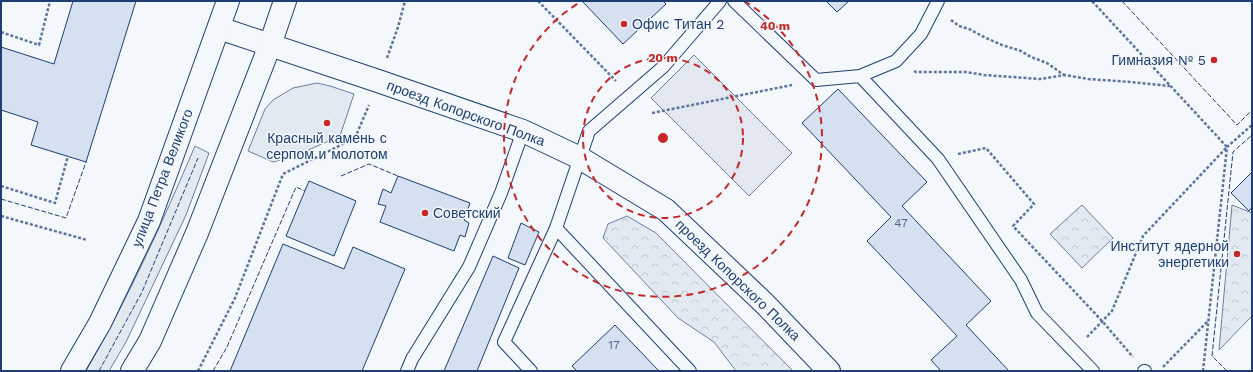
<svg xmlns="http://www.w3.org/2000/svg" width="1253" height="372" viewBox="0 0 1253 372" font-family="'Work Sans',sans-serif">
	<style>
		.green { fill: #e3e9f0; stroke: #687fa3 }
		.forest { fill: url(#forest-crowns); stroke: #687fa3 }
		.parking { fill: #e3e8f0; stroke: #687fa3 }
		.building { fill: #d5e0f0; stroke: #1d3f73 }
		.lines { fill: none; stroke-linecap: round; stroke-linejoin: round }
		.lane-casing { stroke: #1d3f73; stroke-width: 14 }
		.street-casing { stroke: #1d3f73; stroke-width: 24 }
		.secondary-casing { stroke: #1d3f73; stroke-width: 24 }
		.path { stroke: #5e769c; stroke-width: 2.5; stroke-dasharray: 3 2; stroke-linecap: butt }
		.lane { stroke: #f4f7fb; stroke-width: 12 }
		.street { stroke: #f4f7fb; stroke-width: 22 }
		.secondary { stroke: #f4f7fb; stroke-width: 22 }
		.fence { stroke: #1d3f73; stroke-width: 1; stroke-dasharray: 5 2; stroke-linecap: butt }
		.ring { fill: none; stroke: #c62828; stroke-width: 2; stroke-dasharray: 7 5 }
		.poi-dot { fill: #c62828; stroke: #f4f7fb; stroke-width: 1.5 }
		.labels { text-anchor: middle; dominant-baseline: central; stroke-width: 3; stroke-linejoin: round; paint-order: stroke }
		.number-label { font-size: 12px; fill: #4b6792 }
		.poi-label { font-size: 14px; fill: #1d3f73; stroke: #f4f7fb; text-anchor: start }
		.street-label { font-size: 14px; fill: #1d3f73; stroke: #f4f7fb }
		.centre { fill: #c62828; stroke: #f4f7fb; stroke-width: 2 }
		.ring-label { font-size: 12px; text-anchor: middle; font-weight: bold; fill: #c62828; stroke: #f4f7fb; stroke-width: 3; stroke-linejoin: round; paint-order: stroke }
	</style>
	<defs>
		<pattern id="forest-crowns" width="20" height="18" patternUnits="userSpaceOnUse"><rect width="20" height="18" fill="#e3e9f0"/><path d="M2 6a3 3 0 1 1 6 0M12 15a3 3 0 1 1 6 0" fill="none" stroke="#c2c9d1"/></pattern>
	</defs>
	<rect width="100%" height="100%" fill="#f4f7fb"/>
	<path class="green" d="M317,83L330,86L354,94L341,133L333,139L295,156L273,162L248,151L265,109L273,100L293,88Z
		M195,146L209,153L186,215L126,342L109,371H86C128,299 162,223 195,146Z"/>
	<path class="forest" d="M1082,205L1113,238L1082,268L1050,234Z
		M1232,205L1252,213V316L1219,350Z
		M627,216L656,233L793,371H736L714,342L678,318L603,238L608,224Z"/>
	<path class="parking" d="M694,55L792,153L749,196L651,98Z"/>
	<path class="building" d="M73,1H136L86,162L31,145L38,122L1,110V47L54,64Z
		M582,1H663L666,4L623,44Z
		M826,1H849L837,12Z
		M838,89L927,182L902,206L991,301L966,325L1009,371H941L931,360L957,336L867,241L891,217L802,123Z
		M1252,172V207L1249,211L1231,193Z
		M398,176L470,203L464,220L469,223L465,237L460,235L454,251L380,222L386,206L378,204L383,189L391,193Z
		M309,181L356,201L334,256L286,236Z
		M521,223L539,232L525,265L508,258Z
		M283,244L344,269L353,247L405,269L362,371H230Z
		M493,256L519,268L477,371H444Z
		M615,325L659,371H577L572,366Z"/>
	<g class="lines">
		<defs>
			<path id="lane" d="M734,1L816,80L860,76L896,61L921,34L938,1
				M860,76L938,159L1021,280L1037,313L1093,371
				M556,228L690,371
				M407,371L412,359L469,267L501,193L523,131
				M531,371L504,342L556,228L589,131L663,67L720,1
				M1144,371H1145"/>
			<path id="street" d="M219,28L378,81L523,131L580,158L666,210L765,304L829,371"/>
			<path id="secondary" d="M72,371L100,323L149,221L228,1
				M132,371L150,341L197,233L270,45L285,1"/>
		</defs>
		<use href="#lane" class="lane-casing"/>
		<use href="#street" class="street-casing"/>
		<use href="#secondary" class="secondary-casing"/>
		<path class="path" d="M538,1L616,81
			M951,20L959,26L969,29L984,37L1002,45L1021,51L1031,57L1047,63L1064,75
			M1,32L39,45L50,1
			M387,58L398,27L405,1
			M914,71L916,72H966L984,75L1040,79L1065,75L1088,79L1131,82L1170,86
			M652,113L792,85
			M958,154L986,148L1034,204L1013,226L1103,322L1133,357
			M1,186L55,203L68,156
			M1,216L87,240
			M1087,337L1112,311L1143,236L1227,147L1092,1
			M1163,367L1209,320
			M198,371L235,298L283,174L355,138L369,105
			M1203,371L1227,147L1252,125"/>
		<use href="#lane" class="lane"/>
		<use href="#street" class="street"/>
		<use href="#secondary" class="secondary"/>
		<path class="fence" d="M1122,1L1237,125L1252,110
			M341,176L369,164L398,176
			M1,199L66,218L86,162
			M99,371L142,292L198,158
			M213,371L227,347L296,187L305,191
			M1227,371L1212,356L1233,152L1252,135"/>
	</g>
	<g class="ring">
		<circle cx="663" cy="138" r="80"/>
		<path d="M744 1A159 159 0 1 1 582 1"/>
	</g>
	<g class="poi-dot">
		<circle cx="624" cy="24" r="4"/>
		<circle cx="1214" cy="60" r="4"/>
		<circle cx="327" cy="123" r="4"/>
		<circle cx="425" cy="213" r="4"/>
		<circle cx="1237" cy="254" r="4"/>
	</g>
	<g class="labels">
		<g class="number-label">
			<text x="901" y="223">47</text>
			<text x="614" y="345">17</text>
		</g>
		<g class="poi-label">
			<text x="632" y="24">Офис Титан 2</text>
			<text x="1206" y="60" text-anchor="end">Гимназия № 5</text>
			<text x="327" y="138" text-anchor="middle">Красный камень с<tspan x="327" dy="16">серпом и молотом</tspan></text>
			<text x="433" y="213">Советский</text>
			<text x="1229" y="246" text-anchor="end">Институт ядерной<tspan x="1229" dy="16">энергетики</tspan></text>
		</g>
		<g class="street-label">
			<text transform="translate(466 113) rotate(20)">проезд Копорского Полка</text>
			<text transform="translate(162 178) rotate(-69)">улица Петра Великого</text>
			<text transform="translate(738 280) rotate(44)">проезд Копорского Полка</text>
		</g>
	</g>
	<circle cx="663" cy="138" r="6" class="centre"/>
	<g class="ring-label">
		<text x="775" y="30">40 m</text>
		<text x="663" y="62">20 m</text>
	</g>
	<rect width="1253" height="372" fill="none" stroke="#1d3f73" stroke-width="4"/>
</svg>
